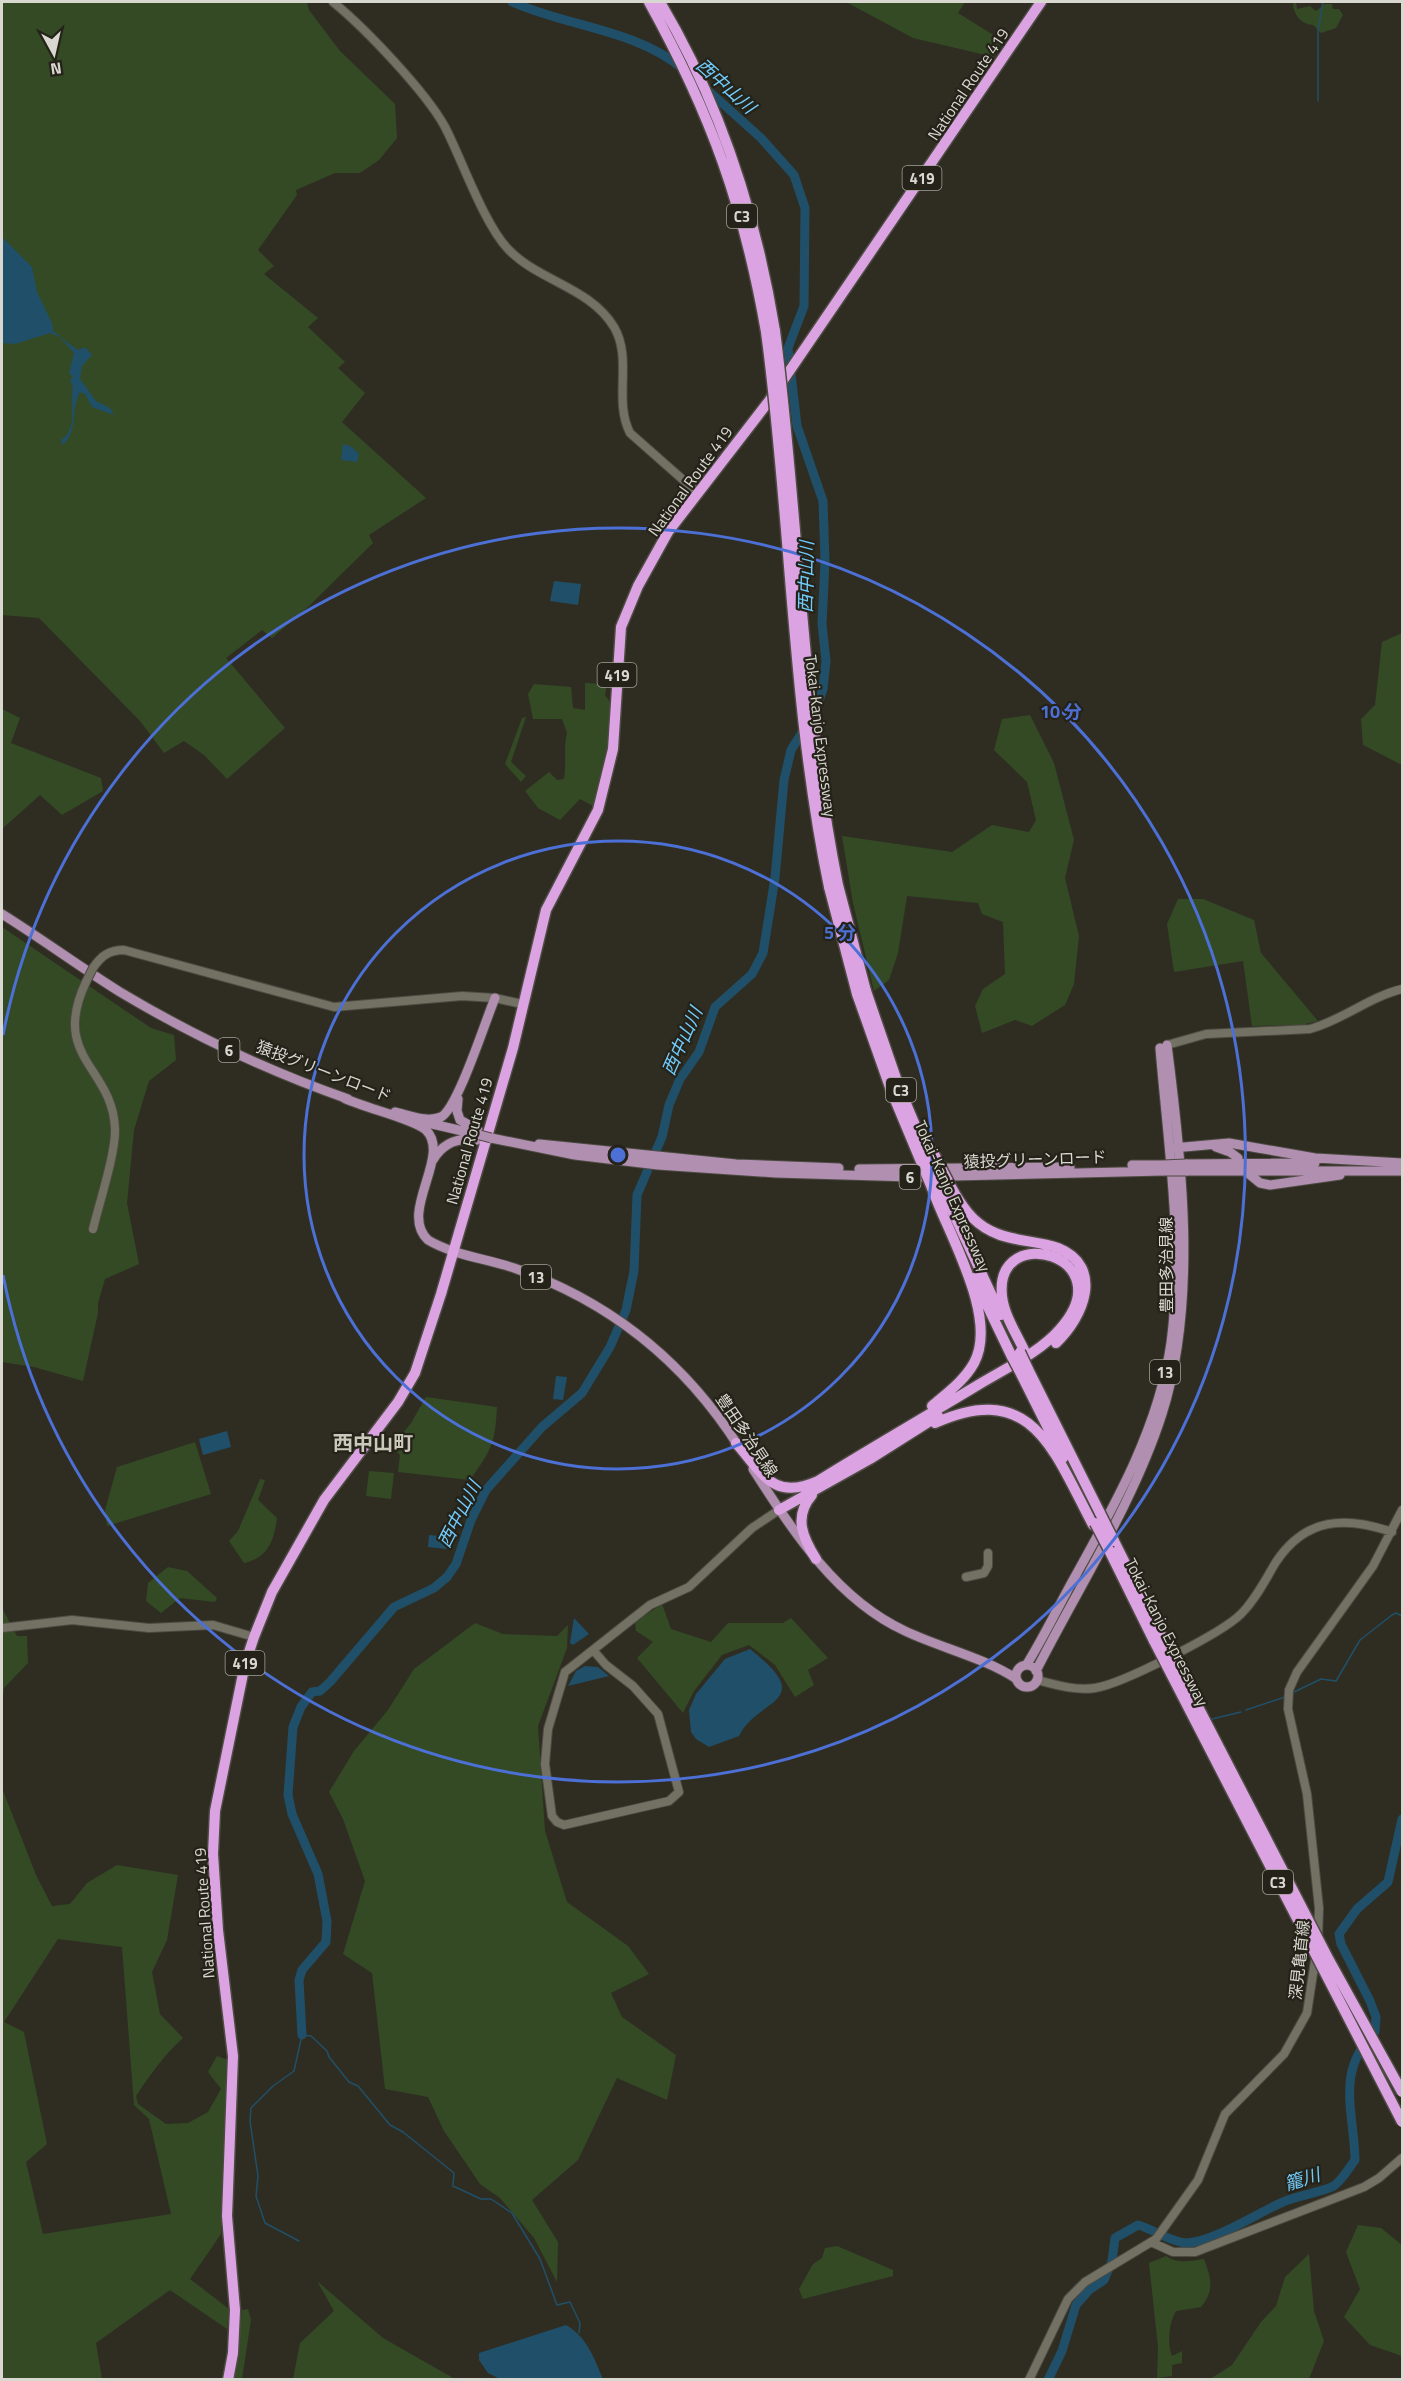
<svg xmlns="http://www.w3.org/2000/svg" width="1404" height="2381" viewBox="0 0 1404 2381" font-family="'Titillium Web','Noto Sans JP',sans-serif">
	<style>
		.green { fill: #334a25; fill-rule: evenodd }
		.water { fill: #205069 }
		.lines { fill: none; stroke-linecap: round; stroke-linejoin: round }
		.stream { stroke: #205069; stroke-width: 1.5 }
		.river { stroke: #205069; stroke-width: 9 }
		.secondary-casing { stroke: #4d4b42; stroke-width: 10 }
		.primary-casing { stroke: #4d4b42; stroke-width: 11 }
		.highway-casing { stroke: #4d4b42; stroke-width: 13 }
		.secondary { stroke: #737164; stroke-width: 8 }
		.primary { stroke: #b18fb0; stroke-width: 9 }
		.highway { stroke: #dba3e2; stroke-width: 10 }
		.secondary-bridge-casing { stroke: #4d4b42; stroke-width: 10; stroke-linecap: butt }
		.primary-bridge-casing { stroke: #4d4b42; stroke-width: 11; stroke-linecap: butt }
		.highway-bridge-casing { stroke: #4d4b42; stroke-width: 13; stroke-linecap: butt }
		.secondary-bridge { stroke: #737164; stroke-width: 8 }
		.primary-bridge { stroke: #b18fb0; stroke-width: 9 }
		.highway-bridge { stroke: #dba3e2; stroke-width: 10 }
		.ring { fill: none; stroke: #4c70d6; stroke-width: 3 }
		.labels { text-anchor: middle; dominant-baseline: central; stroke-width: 4.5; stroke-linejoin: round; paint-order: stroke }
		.shield { fill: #252319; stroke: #a2a199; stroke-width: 1.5 }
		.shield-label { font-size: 15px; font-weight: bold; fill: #d8d7d0 }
		.street-label { font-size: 16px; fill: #d8d7d0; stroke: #252319 }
		.water-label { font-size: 18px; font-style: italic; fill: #70ccfd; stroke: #252319 }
		.quarter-label { font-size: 20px; font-weight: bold; fill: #cbc9bb; stroke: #252319 }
		.centre { fill: #4c70d6; stroke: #252319; stroke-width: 3 }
		.ring-label { font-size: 18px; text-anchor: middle; font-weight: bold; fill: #4c70d6; stroke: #252319; stroke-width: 4.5; stroke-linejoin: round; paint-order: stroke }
	</style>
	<rect width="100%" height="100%" fill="#2f2d22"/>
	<path class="green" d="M2,2H307L309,10L340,51L395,104L397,138L379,160L360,173H335L296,190L297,195L258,250L274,266L264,274L318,318L308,327L345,362L338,368L365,393L342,422L426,498L369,535L373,543L308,607L272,638L262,630L226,658L285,728L227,779L204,755L184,741L164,753L140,721L39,618L2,615Z
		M846,2H965L958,13L1003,41L994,57L913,38Z
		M1293,2H1306H1296L1297,9L1310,6L1316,11L1325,4H1332L1333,9H1339L1343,15L1336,28L1321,33L1313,25C1300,24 1293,14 1293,2Z
		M1402,633V765L1363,745L1361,719L1375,705L1382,642Z
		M585,683L607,684L605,695L612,705L604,774L593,806L580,799L560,820L538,808L525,791L549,772L557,780L564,779C567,762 563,748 567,733L562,719H533L528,694L534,684L571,687L573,708L585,710Z
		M2,709L20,718L11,743L101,778L103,791L62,815L40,795L2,829Z
		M1030,715L1054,763L1074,840L1065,878L1079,936L1074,984L1065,1005L1032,1026L1015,1020L982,1033L975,1006L983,989L1005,974L1003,922L982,914L978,903L907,896L898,953L889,980L874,991L853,903L842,836L952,852L992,825L1029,832L1036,820L1027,782L994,750L1002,719Z
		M526,717L511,762L526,776L521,782L505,764L522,718Z
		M1178,899H1203L1254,920L1261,953L1318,1021L1301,1025L1252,1026L1243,961L1174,972L1167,924Z
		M2,927L151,1028L174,1035L176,1060L149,1081L134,1130L127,1203L139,1264L105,1279L98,1303V1313L83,1381L34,1367L2,1362Z
		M426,1397L497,1407C495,1445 491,1450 470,1480L398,1472L400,1455L392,1447L411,1423Z
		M195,1442L211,1494L107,1526L105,1510L117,1467Z
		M369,1471L394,1473L391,1499L366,1496Z
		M260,1479L265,1480L258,1500L277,1518C274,1541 268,1558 244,1563L229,1541L238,1531Z
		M168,1567L187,1571L217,1598L215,1602L180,1598L161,1613L146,1601L148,1583Z
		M662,1604L671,1629L711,1642L728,1623H783L791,1618L828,1658L808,1670L814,1685L795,1697L775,1665L749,1645L722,1655L694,1691L683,1713L637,1658L653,1642L636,1631L635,1622Z
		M2,1608L17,1636H27L28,1663L4,1688L2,1705Z
		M475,1623L503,1634L557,1636L568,1625L567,1648L538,1726L545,1831L567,1902L628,1946L649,1974L611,1993L622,2017L676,2055L667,2100L617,2078L578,2160L532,2200L558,2242L557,2282L534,2238L500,2198L480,2184L444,2131L428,2097L385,2089L372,1973L343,1954L365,1881L343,1819L329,1792L354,1751L388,1710L414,1669Z
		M2,1788L36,1875L52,1906L70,1904L87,1883L117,1865L178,1875L167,1940L152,1972L160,2014L183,2038C164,2055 150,2075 136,2096L138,2104L166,2124L188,2123L208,2112L221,2089L208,2072L217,2056L231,2061L221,2234L190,2279L229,2309L227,2329L170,2290L96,2343L102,2379H2ZM58,1939L122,1947L134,2105L149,2119L171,2214L43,2234L26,2162L47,2144L24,2032L4,2022Z
		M1358,2225L1381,2228L1402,2245V2356L1370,2345L1344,2317L1360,2289L1346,2252Z
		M837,2246L893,2270V2276L803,2299L799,2289L813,2264L822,2258L825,2248Z
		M1309,2254L1314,2311L1324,2341L1309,2379H1210L1232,2365L1261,2322L1276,2306L1285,2277Z
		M1166,2256C1177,2264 1191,2261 1204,2259C1211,2278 1215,2290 1201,2307L1176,2311C1169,2322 1167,2344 1172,2356L1182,2351V2363L1172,2365V2376L1157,2378L1158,2347L1149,2263Z
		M317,2281L383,2338L455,2379H293L300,2343L334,2311Z
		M248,2309L251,2320L242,2379L234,2380L242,2310Z"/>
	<path class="water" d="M2,237L32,267L37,292L52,323L53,331C62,338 69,344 78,350L85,347L92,355L82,366L80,379L96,401L110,408L114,415L92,407L85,394L80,392C70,410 79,429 63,445L65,450L61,440C79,429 69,403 73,386L70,381L73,376L69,374L74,353L60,337L50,333L15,344L2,343Z
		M343,444L352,447L359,454L357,462L341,460Z
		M554,581L581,584L578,605L550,601Z
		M556,1376L567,1377L563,1400L553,1399Z
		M227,1431L231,1447L203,1455L199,1439Z
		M429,1535L448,1537L447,1549L428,1547Z
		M574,1618L589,1634L573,1645L570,1643Z
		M750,1649C819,1704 758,1697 739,1736L709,1747L696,1739L691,1732L689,1710L696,1694L725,1659Z
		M585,1666L598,1667L609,1676L568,1686L576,1671Z
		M566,2325C587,2337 594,2358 603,2379H500L488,2373L479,2360V2353Z"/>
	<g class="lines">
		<path class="stream" d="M1318,101V30L1323,2
			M1294,1692L1321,1679L1336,1681L1360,1640L1392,1615L1396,1613L1402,1616
			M1246,1710L1285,1697
			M1212,1719L1241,1712
			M299,2241L265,2223L256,2196L258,2176L250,2121L251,2108L273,2086L294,2071L302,2035L311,2036L327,2051L329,2057L349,2082L358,2086L390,2125L403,2132L454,2173L453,2186L481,2199H491L512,2213L540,2259L557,2305L570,2302L580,2323L579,2333"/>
		<path class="river" d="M512,2C568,27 635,29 683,69
			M302,2035L299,1980L302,1970L326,1942L327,1921L318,1874L292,1814L288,1795L293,1727L301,1707L312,1692L320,1691L330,1682L394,1607L434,1588L447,1577L456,1564L471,1520L486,1490L542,1427L582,1393L610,1347L626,1310L634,1271L637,1195L662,1137L669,1105L680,1079L699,1052L715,1007L752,974L763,953L775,878L784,780L791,750L815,712L823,689L826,661L822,624L825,561L823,501L797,426L788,348L804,306L805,208L794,175L761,138L703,86
			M1048,2380L1062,2351L1076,2305L1089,2290L1104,2280L1112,2261L1115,2238L1138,2225C1153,2229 1170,2242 1186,2243C1212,2243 1259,2212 1283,2202C1296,2196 1328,2191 1335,2185C1343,2179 1349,2168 1355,2160C1354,2111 1335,2071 1375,2032L1376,2017L1370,2001L1341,1944L1339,1934L1357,1909L1388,1882L1402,1819"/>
		<defs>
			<path id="secondary" d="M333,2C365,28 426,92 445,127C462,160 484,224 508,249C538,281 590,287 614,327C633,359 613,400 630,433L698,493
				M93,968C101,956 109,950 124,950L334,1007L462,996L495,998L522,1004
				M86,982C50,1058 113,1067 115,1129C116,1152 99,1204 93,1229
				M1167,1045L1206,1034L1310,1029C1343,1020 1369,997 1402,989
				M966,1577L984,1573L988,1566V1553
				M2,1628L72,1620L149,1628L213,1625L254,1637
				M593,1650L606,1665L633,1686L658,1714L679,1792L669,1801L564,1825L557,1822L552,1816L545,1764L548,1729L565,1672L650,1605L689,1587L752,1528L779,1510
				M1037,1680C1056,1685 1076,1691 1095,1688C1122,1684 1222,1633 1241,1614C1256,1599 1265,1580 1276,1562C1306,1517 1346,1516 1392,1532
				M1318,1938L1319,1908L1307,1794L1288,1709L1289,1690L1297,1672L1373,1566L1402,1510
				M1151,2242L1173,2252H1195L1364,2187L1379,2178L1402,2158
				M1029,2380L1068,2299L1085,2282L1156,2239L1198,2180L1225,2114L1284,2054L1307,2013L1316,1954"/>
			<path id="primary" d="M2,914C42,939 80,967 120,992C192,1035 268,1071 348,1099
				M344,1098C364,1108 412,1118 426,1130C452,1156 398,1212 428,1240C453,1255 487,1259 514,1268C609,1301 685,1362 739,1447
				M458,1099L457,1111L460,1120L478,1130
				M395,1112C408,1115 427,1123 441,1117C458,1108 486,1019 495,998
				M415,1120L480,1135
				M491,1138L575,1155L658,1165L776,1173L911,1177L1163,1171
				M539,1144L736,1164L839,1168
				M1216,1147L1230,1152L1238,1158
				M1173,1148L1229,1143L1315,1158L1402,1163
				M433,1160C443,1143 458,1137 477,1140
				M1186,1164L1315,1163
				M1132,1165H1163
				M859,1169L1070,1167
				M1186,1171H1402
				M1249,1174L1260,1183L1270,1185L1340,1175
				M753,1469C793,1531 836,1599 905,1631C941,1648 982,1657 1015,1678
				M1027,1664C1045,1635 1060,1603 1077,1573C1117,1501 1159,1426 1171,1343C1184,1245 1168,1146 1160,1048
				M1016 1676a11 11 0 1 1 22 0a11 11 0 1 1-22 0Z
				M1036,1671C1078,1588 1134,1502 1162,1414C1198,1301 1182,1161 1167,1045"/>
			<path id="highway" d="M649,2C711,114 744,206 766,332
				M660,2C720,103 756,215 775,331
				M838,885L866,991
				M829,887L857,994
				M941,1187L1001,1315
				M951,1187C961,1205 972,1222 991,1231C1012,1242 1036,1240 1058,1248C1105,1267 1083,1318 1056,1343
				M932,1188C948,1234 999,1317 974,1363C964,1381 947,1393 932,1406
				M974,1278L1012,1357
				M1028,1369L1100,1513
				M1021,1374L1063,1458
				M935,1423C1033,1379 1054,1452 1093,1525
				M736,1443C763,1474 773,1501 818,1481C871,1448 925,1417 978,1385C1006,1368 1039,1353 1060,1329C1125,1256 994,1220 1002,1296C1004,1315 1016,1333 1024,1350
				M812,1495C793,1517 803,1538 816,1559
				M779,1510L870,1459L938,1416
				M1114,1541L1162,1637
				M1109,1550L1154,1641
				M228,2380L233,2353L235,2310L227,2216L233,2056L218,1930L213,1854L215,1811L245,1664L254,1637L272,1592L324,1500L398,1402L415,1373L441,1294L513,1048L546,910L598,810L613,749L621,627L638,586L668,532L769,401L1041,2"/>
		</defs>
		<use href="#secondary" class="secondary-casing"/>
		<use href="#primary" class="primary-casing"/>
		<use href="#highway" class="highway-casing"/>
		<use href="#secondary" class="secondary"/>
		<use href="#primary" class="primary"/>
		<use href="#highway" class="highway"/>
		<defs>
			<path id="secondary-bridge" d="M86,982L93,968"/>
			<path id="primary-bridge" d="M480,1135L491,1138
				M1163,1165L1186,1164
				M1163,1171H1186"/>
			<path id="highway-bridge" d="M775,331C799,516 801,702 838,885
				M766,332C791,517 791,704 829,887
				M866,991L899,1087L941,1187
				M857,994L891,1090L932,1188
				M932,1150L951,1187
				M1020,1352L1028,1369
				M1012,1357L1021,1374
				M1100,1513L1114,1541
				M1095,1523L1109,1550
				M1162,1637L1329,1960L1402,2092
				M1154,1641L1402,2122"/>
		</defs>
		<use href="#secondary-bridge" class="secondary-bridge-casing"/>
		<use href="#primary-bridge" class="primary-bridge-casing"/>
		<use href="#highway-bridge" class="highway-bridge-casing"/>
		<use href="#secondary-bridge" class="secondary-bridge"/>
		<use href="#primary-bridge" class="primary-bridge"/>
		<use href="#highway-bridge" class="highway-bridge"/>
	</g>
	<g class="ring">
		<circle cx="618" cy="1155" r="314"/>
		<path d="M3 1035A627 627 0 1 1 3 1275"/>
	</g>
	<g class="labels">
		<g class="shield">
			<rect x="902.5" y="166" width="39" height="24" rx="4.5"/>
			<rect x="727" y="204" width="30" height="24" rx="4.5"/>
			<rect x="597.5" y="663" width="39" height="24" rx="4.5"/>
			<rect x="218.5" y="1038" width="21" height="24" rx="4.5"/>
			<rect x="886" y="1078" width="30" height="24" rx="4.5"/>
			<rect x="899.5" y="1165" width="21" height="24" rx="4.5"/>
			<rect x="521" y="1265" width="30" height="24" rx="4.5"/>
			<rect x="1150" y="1360" width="30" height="24" rx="4.5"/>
			<rect x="225.5" y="1651" width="39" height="24" rx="4.5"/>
			<rect x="1263" y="1870" width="30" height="24" rx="4.5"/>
		</g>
		<g class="shield-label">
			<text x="922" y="178">419</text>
			<text x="742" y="216">C3</text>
			<text x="617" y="675">419</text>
			<text x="229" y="1050">6</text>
			<text x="901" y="1090">C3</text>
			<text x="910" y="1177">6</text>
			<text x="536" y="1277">13</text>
			<text x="1165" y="1372">13</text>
			<text x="245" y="1663">419</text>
			<text x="1278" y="1882">C3</text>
		</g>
		<g class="street-label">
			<text transform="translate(968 84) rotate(-56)">National Route 419</text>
			<text transform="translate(690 481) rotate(-54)">National Route 419</text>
			<text transform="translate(821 736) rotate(83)">Tokai-Kanjo Expressway</text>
			<text transform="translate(324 1071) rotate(21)">猿投グリーンロード</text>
			<text transform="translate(469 1141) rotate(-74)">National Route 419</text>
			<text transform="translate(1035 1159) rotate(-2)">猿投グリーンロード</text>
			<text transform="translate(953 1196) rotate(66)">Tokai-Kanjo Expressway</text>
			<text transform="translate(1166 1265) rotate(-90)">豊田多治見線</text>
			<text transform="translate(747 1435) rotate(56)">豊田多治見線</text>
			<text transform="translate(1167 1632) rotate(63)">Tokai-Kanjo Expressway</text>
			<text transform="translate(204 1913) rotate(-94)">National Route 419</text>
			<text transform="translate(1299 1960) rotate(-84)">深見亀首線</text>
		</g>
		<g class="water-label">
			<text transform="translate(726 86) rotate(42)">西中山川</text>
			<text transform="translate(806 577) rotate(-89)">西中山川</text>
			<text transform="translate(682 1041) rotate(-66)">西中山川</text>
			<text transform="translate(459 1514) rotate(-63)">西中山川</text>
			<text transform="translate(1302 2179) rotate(-17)">籠川</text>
		</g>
		<g class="quarter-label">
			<text x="373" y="1442">西中山町</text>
		</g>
	</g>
	<circle cx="618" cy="1155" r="9" class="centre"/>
	<g class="ring-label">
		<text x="1061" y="718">10 分</text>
		<text x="840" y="939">5 分</text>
	</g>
	<rect width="1404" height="2381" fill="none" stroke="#d8d7d0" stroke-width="6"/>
	<g transform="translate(54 54) rotate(172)" stroke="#252319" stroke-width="4.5" paint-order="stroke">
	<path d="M0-4.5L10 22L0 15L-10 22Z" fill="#d8d7d0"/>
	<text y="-9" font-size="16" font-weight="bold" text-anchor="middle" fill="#d8d7d0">N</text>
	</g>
</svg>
